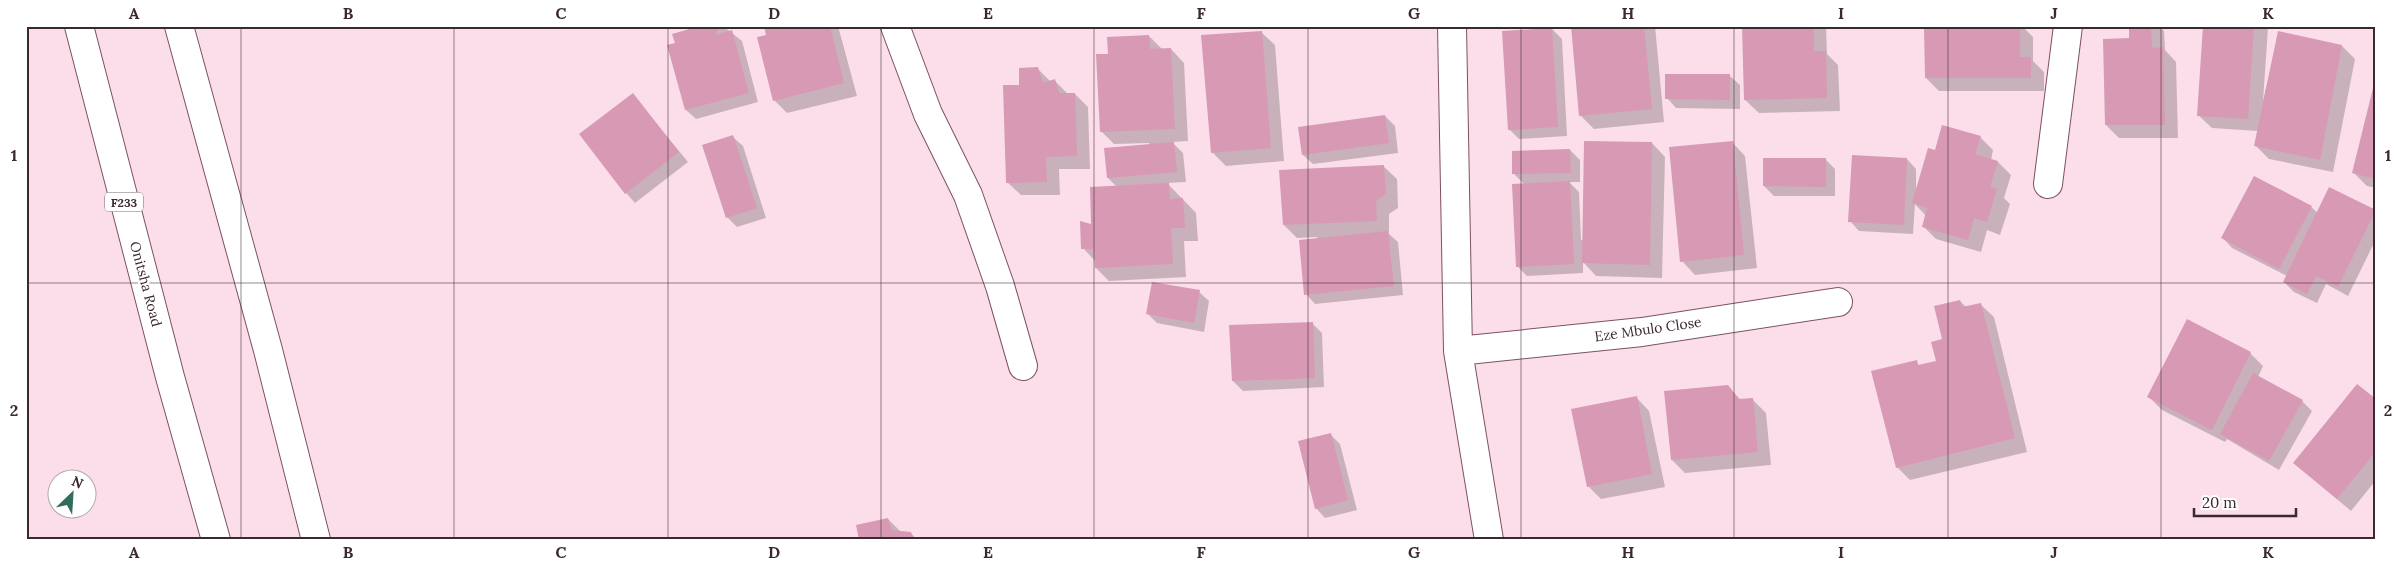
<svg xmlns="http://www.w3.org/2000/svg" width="2402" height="566" viewBox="0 0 2402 566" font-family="Lora,serif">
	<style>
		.shadow { fill: #0003 }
		.building { fill: #d799b3 }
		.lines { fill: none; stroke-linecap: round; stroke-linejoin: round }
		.street-casing { stroke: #7b5263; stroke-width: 30 }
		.primary-casing { stroke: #7b5263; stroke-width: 30 }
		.street { stroke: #fff; stroke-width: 28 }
		.primary { stroke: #fff; stroke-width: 28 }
		.grid { fill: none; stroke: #3b2931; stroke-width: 1; stroke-opacity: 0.55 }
		.labels { text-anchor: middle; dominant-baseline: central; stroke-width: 4.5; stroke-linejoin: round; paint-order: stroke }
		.shield { fill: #fff; stroke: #76696f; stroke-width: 1 }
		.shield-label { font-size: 12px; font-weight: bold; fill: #3b2931 }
		.street-label { font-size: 14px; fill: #3b2931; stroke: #fff }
		.neatline { fill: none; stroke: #3b2931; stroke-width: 2 }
		.grid-label { font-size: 16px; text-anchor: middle; font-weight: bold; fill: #3b2931 }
	</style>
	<rect width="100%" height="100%" fill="#fcdeea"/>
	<path class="shadow" d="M705,26H723L742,41L758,102L696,119L686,110L677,44Z
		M765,26H838L857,96L787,113L774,100Z
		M963,26H997V29H966Z
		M1572,26H1655L1664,122L1594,129L1581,116Z
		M1743,26H1826L1827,54L1838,65L1840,111L1759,113L1745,100Z
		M1925,26H2022L2033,37V61L2044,72V91H1939L1926,78Z
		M2130,26H2159L2164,31L2165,50L2176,62L2178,138H2119L2106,125L2130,40Z
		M2204,26L2268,28L2263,101L2279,33L2342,46L2355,59L2333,172L2269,159L2256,146L2258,131L2212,128L2198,115Z
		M1552,29L1562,39L1567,136L1519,139L1509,129Z
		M1261,32L1275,45L1284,161L1226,166L1212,152Z
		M1149,36L1163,50L1171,49L1184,63L1188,141L1172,142L1183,153L1186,182L1167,183L1196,213L1198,241H1184L1186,277L1109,281L1096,268V262L1083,248L1093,225L1117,187L1108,178L1149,145V143L1114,144L1101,131L1109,55Z
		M1037,68L1050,81L1054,80L1068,94H1075L1088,107L1090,169H1059L1060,195H1021L1007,182Z
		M1730,76L1740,85V109L1676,108L1667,98Z
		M2376,82V188L2367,186L2353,172Z
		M633,95L688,162L635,203L626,193Z
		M1385,116L1395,126L1398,153L1313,164L1303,155Z
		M733,137L743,146L766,218L737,227L727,217Z
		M1980,137L1993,150L1991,160L1998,162L2011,175L2004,198L2010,204L2000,235L1987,230L1981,252L1936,239L1923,226L1926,216L1915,204L1913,234L1859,231L1850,221L1907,159L1916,169V192L1936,151Z
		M1732,142L1745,156L1757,268L1695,275L1682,261Z
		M1652,143L1665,157L1662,278L1596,276L1583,262V273L1527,276L1517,266L1524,184L1514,174L1570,150L1580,160V182H1569L1579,192L1581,240H1584Z
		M1826,160L1835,169V196H1774L1764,186Z
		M1383,166L1397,179L1398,208L1389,214V234L1398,242L1403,295L1315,304L1306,294L1317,237L1297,238L1284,225Z
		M2254,177L2311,207L2318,213L2330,188L2376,211V239L2348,296L2326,284L2317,303L2294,292L2284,282L2287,276L2232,248L2223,238Z
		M1199,292L1209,301L1204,332L1157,323L1147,313Z
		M1960,301L1967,308L1980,304L1994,317L2027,452L1910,480L1897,467L1916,362L1920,366L1937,362L1944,340Z
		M1312,323L1322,333L1324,387L1243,391L1233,381Z
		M2250,353L2263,366L2258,377L2302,401L2312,411L2279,470L2227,439L2225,442L2162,410L2149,397Z
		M1727,386L1741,400L1752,399L1766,413L1771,465L1685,473L1672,460Z
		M1636,397L1649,411L1665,487L1601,499L1588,486Z
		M2376,401V480L2351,511L2294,463Z
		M1330,434L1340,444L1357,510L1325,518L1316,508Z
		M888,519L901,532L911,533L917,540H860Z"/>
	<path class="building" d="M700,26H718L716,35L732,30L749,93L685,110L667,45L675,43L672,34Z
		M764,26H830L844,83L773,101L757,37L766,35Z
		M1571,26H1644L1652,109L1579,116Z
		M1742,26H1814V51H1826L1827,98L1744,100Z
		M1924,26H2020V57H2031V78H1925Z
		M2129,26H2151L2152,48L2163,47L2165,125H2105L2103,39L2129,38Z
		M2203,26H2254L2248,119L2197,116Z
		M1552,28L1558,127L1508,130L1502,31Z
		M1262,31L1271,148L1211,153L1201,35Z
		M2278,31L2342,45L2320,160L2254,146Z
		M1149,35L1150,49L1171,48L1175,129L1100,132L1096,54H1108L1107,37Z
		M1038,67L1043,83L1055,79L1059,93H1075L1077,156L1046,157L1047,182L1006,183L1003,85H1019V68Z
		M1665,74H1730V100L1665,99Z
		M2375,80H2376V179L2352,173Z
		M633,93L679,152L625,194L579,134Z
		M1385,115L1389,143L1302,155L1298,127Z
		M1942,125L1981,136L1975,154L1998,161L1990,187L1997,189L1987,222L1974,218L1968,240L1922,227L1927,208L1912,203L1928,148L1935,150Z
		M733,135L757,208L726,218L702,145Z
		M1584,141L1652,142L1650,265L1582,263Z
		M1733,141L1744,255L1680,262L1669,147Z
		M1174,142L1177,172L1107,178L1104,148Z
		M1570,149L1571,173L1512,174V151Z
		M1852,155L1907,158L1904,225L1848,222Z
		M1763,158H1826V187L1763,186Z
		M1384,165L1386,194L1376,201L1377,221L1283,225L1279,170Z
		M2254,176L2312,206L2279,269L2221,238Z
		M1570,181L1574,264L1516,267L1512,184Z
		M1169,183L1170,199L1183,198L1185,228H1171L1173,264L1095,268L1094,249H1081L1080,221L1091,224L1090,187Z
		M2329,187L2376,210L2338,287L2316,276L2307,294L2283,282Z
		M1388,231L1394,286L1304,295L1299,240Z
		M1152,282L1200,290L1194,323L1146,314Z
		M1960,300L1962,307L1981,303L2015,438L1896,468L1871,371L1917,360L1918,365L1936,361L1931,342L1942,339L1934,306Z
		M2187,319L2251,352L2212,430L2147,397Z
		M1313,322L1315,378L1232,381L1229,325Z
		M2253,373L2303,400L2269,461L2220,434Z
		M2357,384L2376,399V451L2337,499L2293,463Z
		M1728,385L1739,399L1753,398L1758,452L1671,460L1664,391Z
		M1637,396L1652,474L1587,487L1571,409Z
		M1331,433L1348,500L1315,509L1298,441Z
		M888,518L891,530L911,532L913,540H859L856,525Z"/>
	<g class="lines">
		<defs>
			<path id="street" d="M895,26L928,114L968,195L1000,286L1023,366
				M1452,26L1458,351L1489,540
				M2048,184L2068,26
				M1458,351L1642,332L1838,302"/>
			<path id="primary" d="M79,26L170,377L216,540
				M179,26L268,350L316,540"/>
		</defs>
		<use href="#street" class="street-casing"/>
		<use href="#primary" class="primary-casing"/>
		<use href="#street" class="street"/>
		<use href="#primary" class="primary"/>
	</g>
	<path class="grid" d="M241,26V540M454,26V540M668,26V540M881,26V540M1094,26V540M1308,26V540M1521,26V540M1734,26V540M1948,26V540M2161,26V540M26,283H2376"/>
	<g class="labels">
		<rect class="shield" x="105" y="192.5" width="38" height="19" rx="4"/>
		<g class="shield-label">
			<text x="124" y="202">F233</text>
		</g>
		<g class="street-label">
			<text transform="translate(146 284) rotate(75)">Onitsha Road</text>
			<text transform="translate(1648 329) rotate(-8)">Eze Mbulo Close</text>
		</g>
	</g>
	<rect width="2402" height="566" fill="none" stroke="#ffffff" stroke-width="55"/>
	<g transform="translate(72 494) rotate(25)"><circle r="24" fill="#ffffff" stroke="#b1a9ad"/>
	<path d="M0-4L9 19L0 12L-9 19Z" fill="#2f6e5d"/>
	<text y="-8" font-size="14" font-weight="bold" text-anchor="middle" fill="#3b2931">N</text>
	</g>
	<path d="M2194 508v8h102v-8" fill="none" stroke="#3b2931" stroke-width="2.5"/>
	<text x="2202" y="508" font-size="15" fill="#3b2931" stroke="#ffffff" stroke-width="4" paint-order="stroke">20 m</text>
	<rect x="28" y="28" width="2346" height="510" class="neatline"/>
	<g class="grid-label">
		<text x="134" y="19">A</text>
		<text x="348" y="19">B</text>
		<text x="561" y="19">C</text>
		<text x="774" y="19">D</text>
		<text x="988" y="19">E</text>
		<text x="1201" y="19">F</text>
		<text x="1414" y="19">G</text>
		<text x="1628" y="19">H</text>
		<text x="1841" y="19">I</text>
		<text x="2054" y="19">J</text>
		<text x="2268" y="19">K</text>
		<text x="14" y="161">1</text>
		<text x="2388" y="161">1</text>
		<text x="14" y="416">2</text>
		<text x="2388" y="416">2</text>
		<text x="134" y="558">A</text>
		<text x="348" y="558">B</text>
		<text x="561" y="558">C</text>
		<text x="774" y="558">D</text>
		<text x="988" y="558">E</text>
		<text x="1201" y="558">F</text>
		<text x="1414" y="558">G</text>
		<text x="1628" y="558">H</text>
		<text x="1841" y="558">I</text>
		<text x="2054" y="558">J</text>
		<text x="2268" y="558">K</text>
	</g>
</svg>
